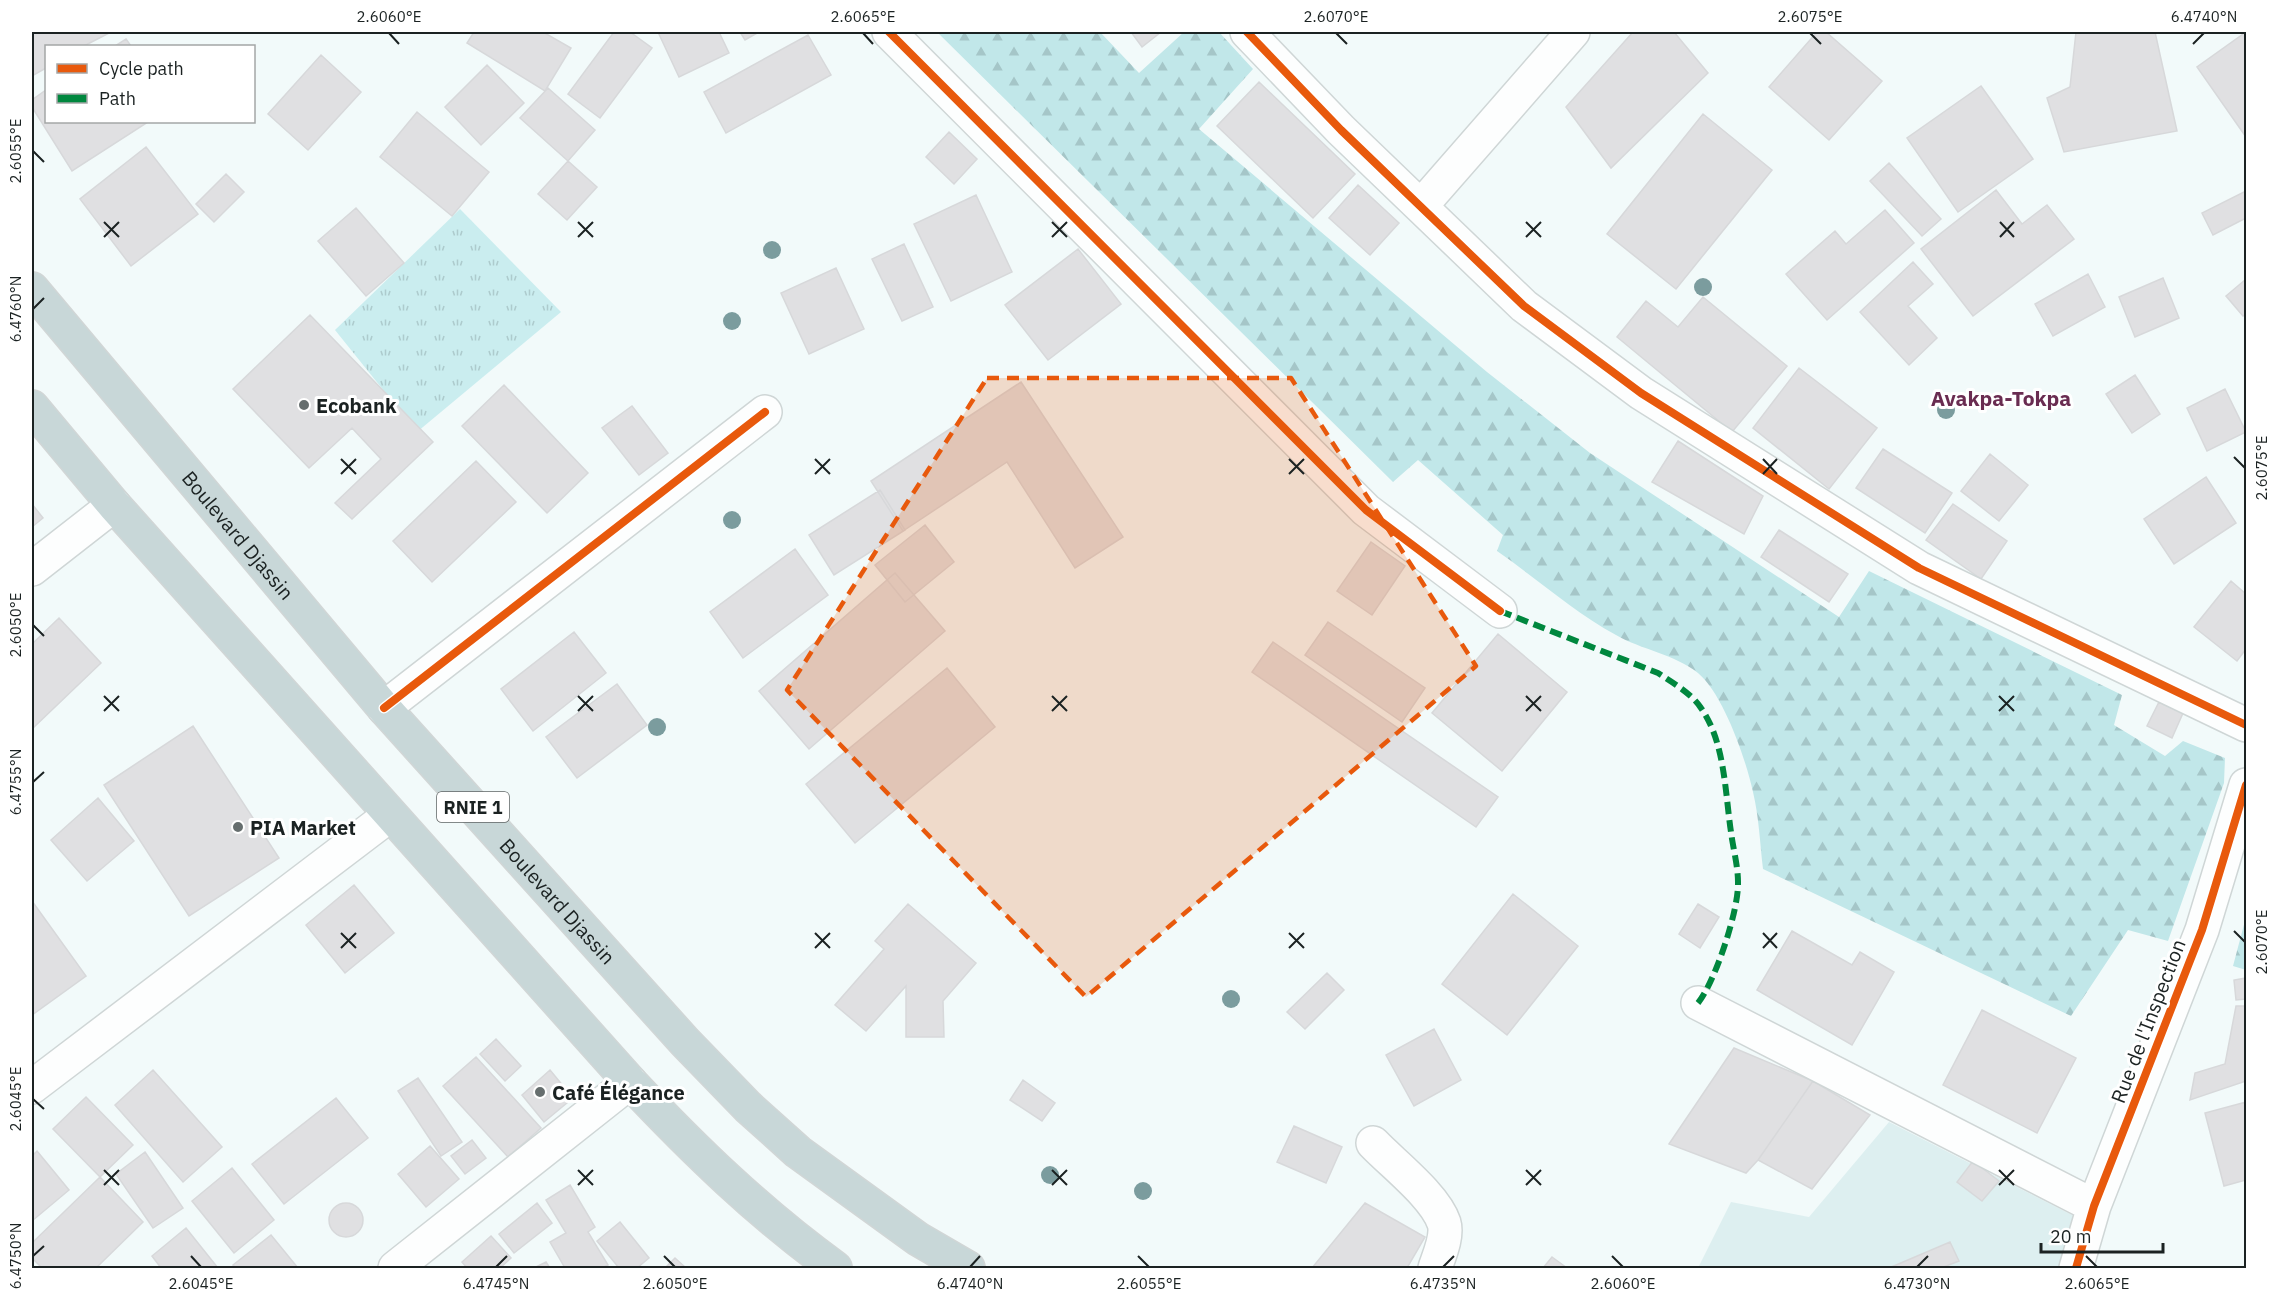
<svg xmlns="http://www.w3.org/2000/svg" width="2278" height="1300" viewBox="0 0 2278 1300" font-family="'IBM Plex Sans',sans-serif">
	<style>
		.built { fill: #ddeff0 }
		.grass { fill: url(#grass-tufts) }
		.forest { fill: url(#forest-firs) }
		.building { fill: #e0e0e2; stroke: #d7d8da; stroke-width: 1.5 }
		.lines { fill: none; stroke-linecap: round; stroke-linejoin: round }
		.minor-casing { stroke: #cfd6d6; stroke-width: 36 }
		.highway-casing { stroke: #d1d6d6; stroke-width: 36 }
		.minor { stroke: #fdfefe; stroke-width: 33 }
		.highway { stroke: #c8d7d8; stroke-width: 33 }
		.quiet { stroke: #00873e; stroke-width: 6; stroke-dasharray: 12 6; stroke-linecap: butt }
		.cycleway-casing { stroke: #fff; stroke-width: 11 }
		.cycleway { stroke: #e8590c; stroke-width: 8 }
		.tree { fill: #7b9c9e }
		.marked { fill: #e8590c; fill-opacity: 0.2; stroke: #e8590c; stroke-width: 4.5; stroke-dasharray: 12 8; stroke-linejoin: round }
		.ticks { fill: none; stroke: #1b2222; stroke-width: 2 }
		.poi-dot { fill: #666e6e; stroke: #fff; stroke-width: 2 }
		.labels { text-anchor: middle; dominant-baseline: central; stroke-width: 6; stroke-linejoin: round; paint-order: stroke }
		.shield { fill: #fff; stroke: #5f6464; stroke-width: 1.5 }
		.shield-label { font-size: 18px; font-weight: bold; fill: #1b2222 }
		.poi-label { font-size: 20px; font-weight: bold; fill: #1b2222; stroke: #fff; text-anchor: start }
		.street-label { font-size: 20px; fill: #1b2222; stroke: #fff }
		.neighbourhood-label { font-size: 21px; font-weight: bold; fill: #692c51; stroke: #fff }
		.neatline { fill: none; stroke: #1b2222; stroke-width: 2 }
		.ticks-label { font-size: 15px; text-anchor: middle; fill: #1b2222 }
	</style>
	<defs>
		<pattern id="grass-tufts" width="24" height="20" patternUnits="userSpaceOnUse" patternTransform="scale(1.5)"><rect width="24" height="20" fill="#caedef"/><path d="M3 7l-1-3M5 7V3M7 7l1-3M15 17l-1-3M17 17v-4M19 17l1-3" fill="none" stroke="#adcbcd"/></pattern>
		<pattern id="forest-firs" width="22" height="20" patternUnits="userSpaceOnUse" patternTransform="scale(1.5)"><rect width="22" height="20" fill="#c1e7e9"/><path d="M5 1l3.5 6h-7zM16 11l3.5 6h-7z" fill="#a5c6c8"/></pattern>
	</defs>
	<rect width="100%" height="100%" fill="#f2fafa"/>
	<path class="built" d="M1889,1122L2074,1216L2060,1268H1698L1731,1202L1809,1217Z"/>
	<path class="grass" d="M460,209L561,312L417,432L335,330Z"/>
	<path class="forest" d="M937,32H1100L1139,73L1184,32H1219L1253,69L1199,129L1487,372L1590,453L1839,617L1869,571L2122,695L2114,725L2165,756L2183,741L2225,758L2224,783L2168,941L2128,930L2071,1016L1763,869C1760,844 1759,817 1753,792C1746,760 1724,695 1698,673C1674,654 1642,650 1616,635C1574,612 1536,578 1497,551L1503,535L1418,460L1393,482Z
		M2246,917V970L2233,966Z"/>
	<path class="building" d="M32,32H111L84,46H46V68L32,76Z
		M474,32H543L571,48L545,91L467,43Z
		M614,32H630L652,48L600,118L568,94Z
		M658,32H719L729,53L679,77Z
		M740,32H759L745,40Z
		M1131,32H1161L1142,47Z
		M1633,32H1674L1708,73L1611,168L1566,107Z
		M1817,32H1826L1882,81L1829,140L1769,87Z
		M2076,32H2155L2177,131L2064,152L2047,98L2070,87Z
		M2246,32V137L2197,67Z
		M808,35L831,75L726,133L704,92Z
		M126,39L131,46H115Z
		M321,55L361,92L308,150L268,114Z
		M487,65L524,103L481,145L445,107Z
		M1259,82L1355,174L1313,218L1217,126Z
		M1981,86L2033,159L1958,212L1907,138Z
		M548,88L595,130L568,161L520,118Z
		M46,90V122H148L72,171L32,107V100Z
		M417,112L489,172L452,216L380,157Z
		M1703,114L1772,170L1676,289L1607,234Z
		M949,132L977,159L954,184L926,157Z
		M146,147L198,214L131,266L80,199Z
		M568,161L597,187L567,220L538,194Z
		M1889,163L1941,219L1922,236L1870,181Z
		M226,174L244,192L214,222L196,204Z
		M1358,185L1399,223L1370,255L1329,218Z
		M1996,190L2022,224L2047,205L2074,239L1973,316L1921,249Z
		M2246,191V218L2213,235L2202,213Z
		M976,195L1012,272L951,301L914,224Z
		M356,208L404,263L366,296L318,241Z
		M1885,210L1914,243L1827,320L1786,274L1835,231L1846,244Z
		M904,244L933,307L902,321L872,259Z
		M1078,249L1121,304L1048,360L1005,305Z
		M1913,262L1933,284L1908,306L1937,338L1909,365L1860,312Z
		M836,268L864,329L809,354L781,293Z
		M2088,274L2105,307L2053,336L2035,304Z
		M2163,278L2179,318L2135,337L2119,297Z
		M2246,279V314L2243,316L2226,296Z
		M1703,297L1787,366L1732,432L1617,337L1646,301L1678,327Z
		M310,315L433,442L352,519L335,503L381,459L352,428L309,468L233,389Z
		M1799,368L1877,428L1829,489L1753,428Z
		M2135,375L2160,414L2132,433L2106,394Z
		M1021,382L1123,537L1075,568L1007,462L903,531L871,481Z
		M504,385L588,473L547,513L462,426Z
		M2225,389L2246,432L2207,451L2187,408Z
		M632,406L668,453L639,475L602,428Z
		M1678,441L1763,496L1744,534L1652,482Z
		M1883,449L1952,493L1925,533L1856,488Z
		M1990,454L2028,485L1999,521L1961,491Z
		M476,461L516,502L432,582L393,541Z
		M2206,477L2236,523L2174,564L2144,519Z
		M880,490L905,530L834,575L809,535Z
		M32,504L43,518L32,527Z
		M1953,504L2007,541L1981,579L1926,540Z
		M925,525L954,562L905,602L875,565Z
		M1779,530L1848,574L1829,602L1761,557Z
		M1371,542L1405,566L1372,615L1337,591Z
		M795,549L828,595L743,658L710,612Z
		M895,573L945,631L809,749L759,691Z
		M2231,581L2246,594V649L2237,661L2194,627Z
		M59,618L101,663L32,729V644Z
		M1328,622L1425,688L1402,722L1305,655Z
		M574,632L606,673L533,731L501,689Z
		M1498,634L1567,692L1502,771L1432,713Z
		M1273,642L1498,797L1476,827L1252,672Z
		M947,668L995,727L855,843L806,784Z
		M617,684L647,725L577,778L546,737Z
		M2159,702L2183,713L2172,738L2147,726Z
		M193,726L279,858L189,916L104,785Z
		M98,798L134,841L87,881L51,840Z
		M354,885L394,933L345,973L306,925Z
		M1513,894L1578,946L1507,1035L1442,984Z
		M32,901L86,976L32,1015Z
		M908,904L976,963L943,1001L944,1037H906V986L866,1031L835,1005L884,949L875,941Z
		M1698,904L1719,917L1700,948L1679,934Z
		M1792,931L1852,965L1860,952L1894,972L1852,1045L1757,990Z
		M1327,973L1344,990L1305,1029L1287,1012Z
		M2246,978V999L2236,1000L2234,980Z
		M2236,1006H2246V1081L2190,1100L2195,1073L2225,1064Z
		M1982,1010L2076,1058L2037,1133L1943,1085Z
		M1434,1029L1461,1080L1414,1106L1386,1055Z
		M496,1039L521,1066L505,1081L480,1054Z
		M1734,1048L1813,1081L1758,1160L1746,1173L1669,1144Z
		M476,1057L541,1128L508,1157L443,1086Z
		M153,1070L222,1147L183,1182L115,1105Z
		M550,1070L573,1098L544,1122L522,1095Z
		M418,1078L462,1142L441,1156L398,1091Z
		M1023,1080L1055,1103L1042,1121L1010,1100Z
		M1813,1081L1870,1115L1812,1189L1758,1160Z
		M86,1097L133,1145L100,1177L53,1129Z
		M336,1098L368,1138L284,1204L252,1164Z
		M2246,1102V1180L2224,1186L2205,1113Z
		M1294,1126L1342,1147L1326,1183L1277,1162Z
		M472,1140L486,1158L465,1174L451,1156Z
		M430,1146L459,1179L426,1207L398,1174Z
		M37,1151L69,1190L32,1221V1156Z
		M145,1152L183,1208L153,1228L116,1174Z
		M1973,1161L1999,1181L1982,1201L1957,1182Z
		M232,1168L274,1220L234,1253L192,1201Z
		M100,1177L143,1222L96,1268H42L32,1258V1243Z
		M570,1185L595,1227L588,1232L608,1265L602,1268H565L550,1242L566,1233L546,1200Z
		M329 1220a17 17 0 1 1 34 0a17 17 0 1 1-34 0Z
		M537,1203L552,1223L514,1253L499,1234Z
		M1365,1203L1425,1237L1407,1268H1312Z
		M620,1222L649,1258L637,1268H619L597,1241Z
		M186,1228L218,1268H161L152,1256Z
		M271,1235L298,1268H236L233,1265Z
		M491,1236L511,1258L500,1268H467L462,1262Z
		M1950,1242L1959,1261L1941,1268H1889Z
		M1552,1257L1567,1268H1543Z
		M675,1258L686,1268H665Z
		M546,1262L550,1268H534Z"/>
	<g class="lines">
		<defs>
			<path id="minor" d="M889,32L1366,510L1500,611
				M1247,32L1341,130L1524,306L1641,393L1919,568L2246,725
				M1421,206L1573,32
				M32,569L114,505
				M384,708L765,412
				M1698,1003L2094,1206
				M32,1087L390,815
				M1373,1143C1393,1164 1435,1196 1444,1223C1448,1236 1439,1256 1435,1268
				M395,1268L630,1082
				M2076,1268L2094,1206L2202,930L2246,785"/>
			<g id="highway">
				<path id="s1" d="M32,289L384,708L685,1042L748,1107L798,1152L918,1239L968,1268"/>
				<path d="M32,407L114,505L630,1082C694,1150 760,1214 835,1268"/>
			</g>
		</defs>
		<use href="#minor" class="minor-casing"/>
		<use href="#highway" class="highway-casing"/>
		<use href="#minor" class="minor"/>
		<use href="#highway" class="highway"/>
		<path class="quiet" d="M1500,611L1658,673C1673,683 1691,693 1701,708C1725,742 1725,792 1731,832C1733,848 1738,866 1738,882C1739,910 1715,982 1698,1003"/>
		<defs>
			<path id="cycleway" d="M889,32L1366,510L1500,611
				M1247,32L1341,130L1524,306L1641,393L1919,568L2246,725
				M384,708L765,412
				M2076,1268L2094,1206L2202,930L2246,785"/>
		</defs>
		<use href="#cycleway" class="cycleway-casing"/>
		<use href="#cycleway" class="cycleway"/>
	</g>
	<g class="tree">
		<circle cx="772" cy="250" r="9"/>
		<circle cx="1703" cy="287" r="9"/>
		<circle cx="732" cy="321" r="9"/>
		<circle cx="1946" cy="410" r="9"/>
		<circle cx="732" cy="520" r="9"/>
		<circle cx="657" cy="727" r="9"/>
		<circle cx="1231" cy="999" r="9"/>
		<circle cx="1050" cy="1175" r="9"/>
		<circle cx="1143" cy="1191" r="9"/>
	</g>
	<path class="marked" d="M987,378H1291L1476,666L1086,997L787,690Z"/>
	<path class="ticks" d="M389,33L399,44M863,33L873,44M1336,33L1347,44M1810,33L1821,44M2193,44L2204,33M33,151L44,162M104,222L119,237M578,222L593,237M1052,222L1067,237M1526,222L1541,237M2000,222L2014,237M104,237L119,222M578,237L593,222M1052,237L1067,222M1526,237L1541,222M2000,237L2014,222M33,309L44,298M2234,457L2245,468M341,459L356,474M815,459L830,474M1289,459L1304,474M1763,459L1777,474M341,474L356,459M815,474L830,459M1289,474L1304,459M1763,474L1777,459M33,625L44,636M104,696L119,711M578,696L593,711M1052,696L1067,711M1526,696L1541,711M1999,696L2014,711M104,711L119,696M578,711L593,696M1052,711L1067,696M1526,711L1541,696M1999,711L2014,696M33,782L44,772M2234,931L2245,942M341,933L356,948M815,933L830,948M1289,933L1304,948M1763,933L1777,948M341,948L356,933M815,948L830,933M1289,948L1304,933M1763,948L1777,933M33,1099L44,1109M104,1170L119,1185M578,1170L593,1185M1052,1170L1067,1185M1526,1170L1541,1185M1999,1170L2014,1185M104,1185L119,1170M578,1185L593,1170M1052,1185L1067,1170M1526,1185L1541,1170M1999,1185L2014,1170M33,1256L44,1246M191,1256L201,1267M664,1256L675,1267M1138,1256L1149,1267M1612,1256L1623,1267M2086,1256L2097,1267M496,1267L507,1256M970,1267L980,1256M1443,1267L1454,1256M1917,1267L1928,1256"/>
	<g class="poi-dot">
		<circle cx="304" cy="405" r="6"/>
		<circle cx="238" cy="827" r="6"/>
		<circle cx="540" cy="1092" r="6"/>
	</g>
	<g class="labels">
		<rect class="shield" x="437" y="792" width="72" height="30" rx="4.5"/>
		<g class="shield-label">
			<text x="473" y="807">RNIE 1</text>
		</g>
		<g class="poi-label">
			<text x="316" y="405">Ecobank</text>
			<text x="250" y="827">PIA Market</text>
			<text x="552" y="1092">Café Élégance</text>
		</g>
		<g class="street-label">
			<text stroke="none"><textPath href="#s1" startOffset="321">Boulevard Djassin</textPath></text>
			<text stroke="none"><textPath href="#s1" startOffset="807">Boulevard Djassin</textPath></text>
			<text transform="translate(2148 1021) rotate(-69)">Rue de l'Inspection</text>
		</g>
		<g class="neighbourhood-label">
			<text x="2001" y="398">Avakpa-Tokpa</text>
		</g>
	</g>
	<rect width="2278" height="1300" fill="none" stroke="#ffffff" stroke-width="66"/>
	<rect x="45" y="45" width="210" height="78" fill="#ffffff" stroke="#a4a7a7" stroke-width="1.5"/>
	<rect x="57" y="64" width="30" height="9" fill="#e8590c" stroke="#a4a7a7" stroke-width="1.5"/>
	<text x="99" y="75" font-size="18" fill="#1b2222">Cycle path</text>
	<rect x="57" y="94" width="30" height="9" fill="#00873e" stroke="#a4a7a7" stroke-width="1.5"/>
	<text x="99" y="105" font-size="18" fill="#1b2222">Path</text>
	<path d="M2041 1243v9h122v-9" fill="none" stroke="#1b2222" stroke-width="3"/>
	<text x="2050" y="1243" font-size="18" fill="#1b2222" stroke="#ffffff" stroke-width="4.5" paint-order="stroke">20 m</text>
	<rect x="33" y="33" width="2212" height="1234" class="neatline"/>
	<g class="ticks-label">
		<text x="389" y="22">2.6060°E</text>
		<text x="863" y="22">2.6065°E</text>
		<text x="1336" y="22">2.6070°E</text>
		<text x="1810" y="22">2.6075°E</text>
		<text x="2204" y="22">6.4740°N</text>
		<text transform="translate(16 151) rotate(-90)" y="5">2.6055°E</text>
		<text transform="translate(16 309) rotate(-90)" y="5">6.4760°N</text>
		<text transform="translate(2262 468) rotate(-90)" y="5">2.6075°E</text>
		<text transform="translate(16 625) rotate(-90)" y="5">2.6050°E</text>
		<text transform="translate(16 782) rotate(-90)" y="5">6.4755°N</text>
		<text transform="translate(2262 942) rotate(-90)" y="5">2.6070°E</text>
		<text transform="translate(16 1099) rotate(-90)" y="5">2.6045°E</text>
		<text transform="translate(16 1256) rotate(-90)" y="5">6.4750°N</text>
		<text x="201" y="1289">2.6045°E</text>
		<text x="496" y="1289">6.4745°N</text>
		<text x="675" y="1289">2.6050°E</text>
		<text x="970" y="1289">6.4740°N</text>
		<text x="1149" y="1289">2.6055°E</text>
		<text x="1443" y="1289">6.4735°N</text>
		<text x="1623" y="1289">2.6060°E</text>
		<text x="1917" y="1289">6.4730°N</text>
		<text x="2097" y="1289">2.6065°E</text>
	</g>
</svg>
